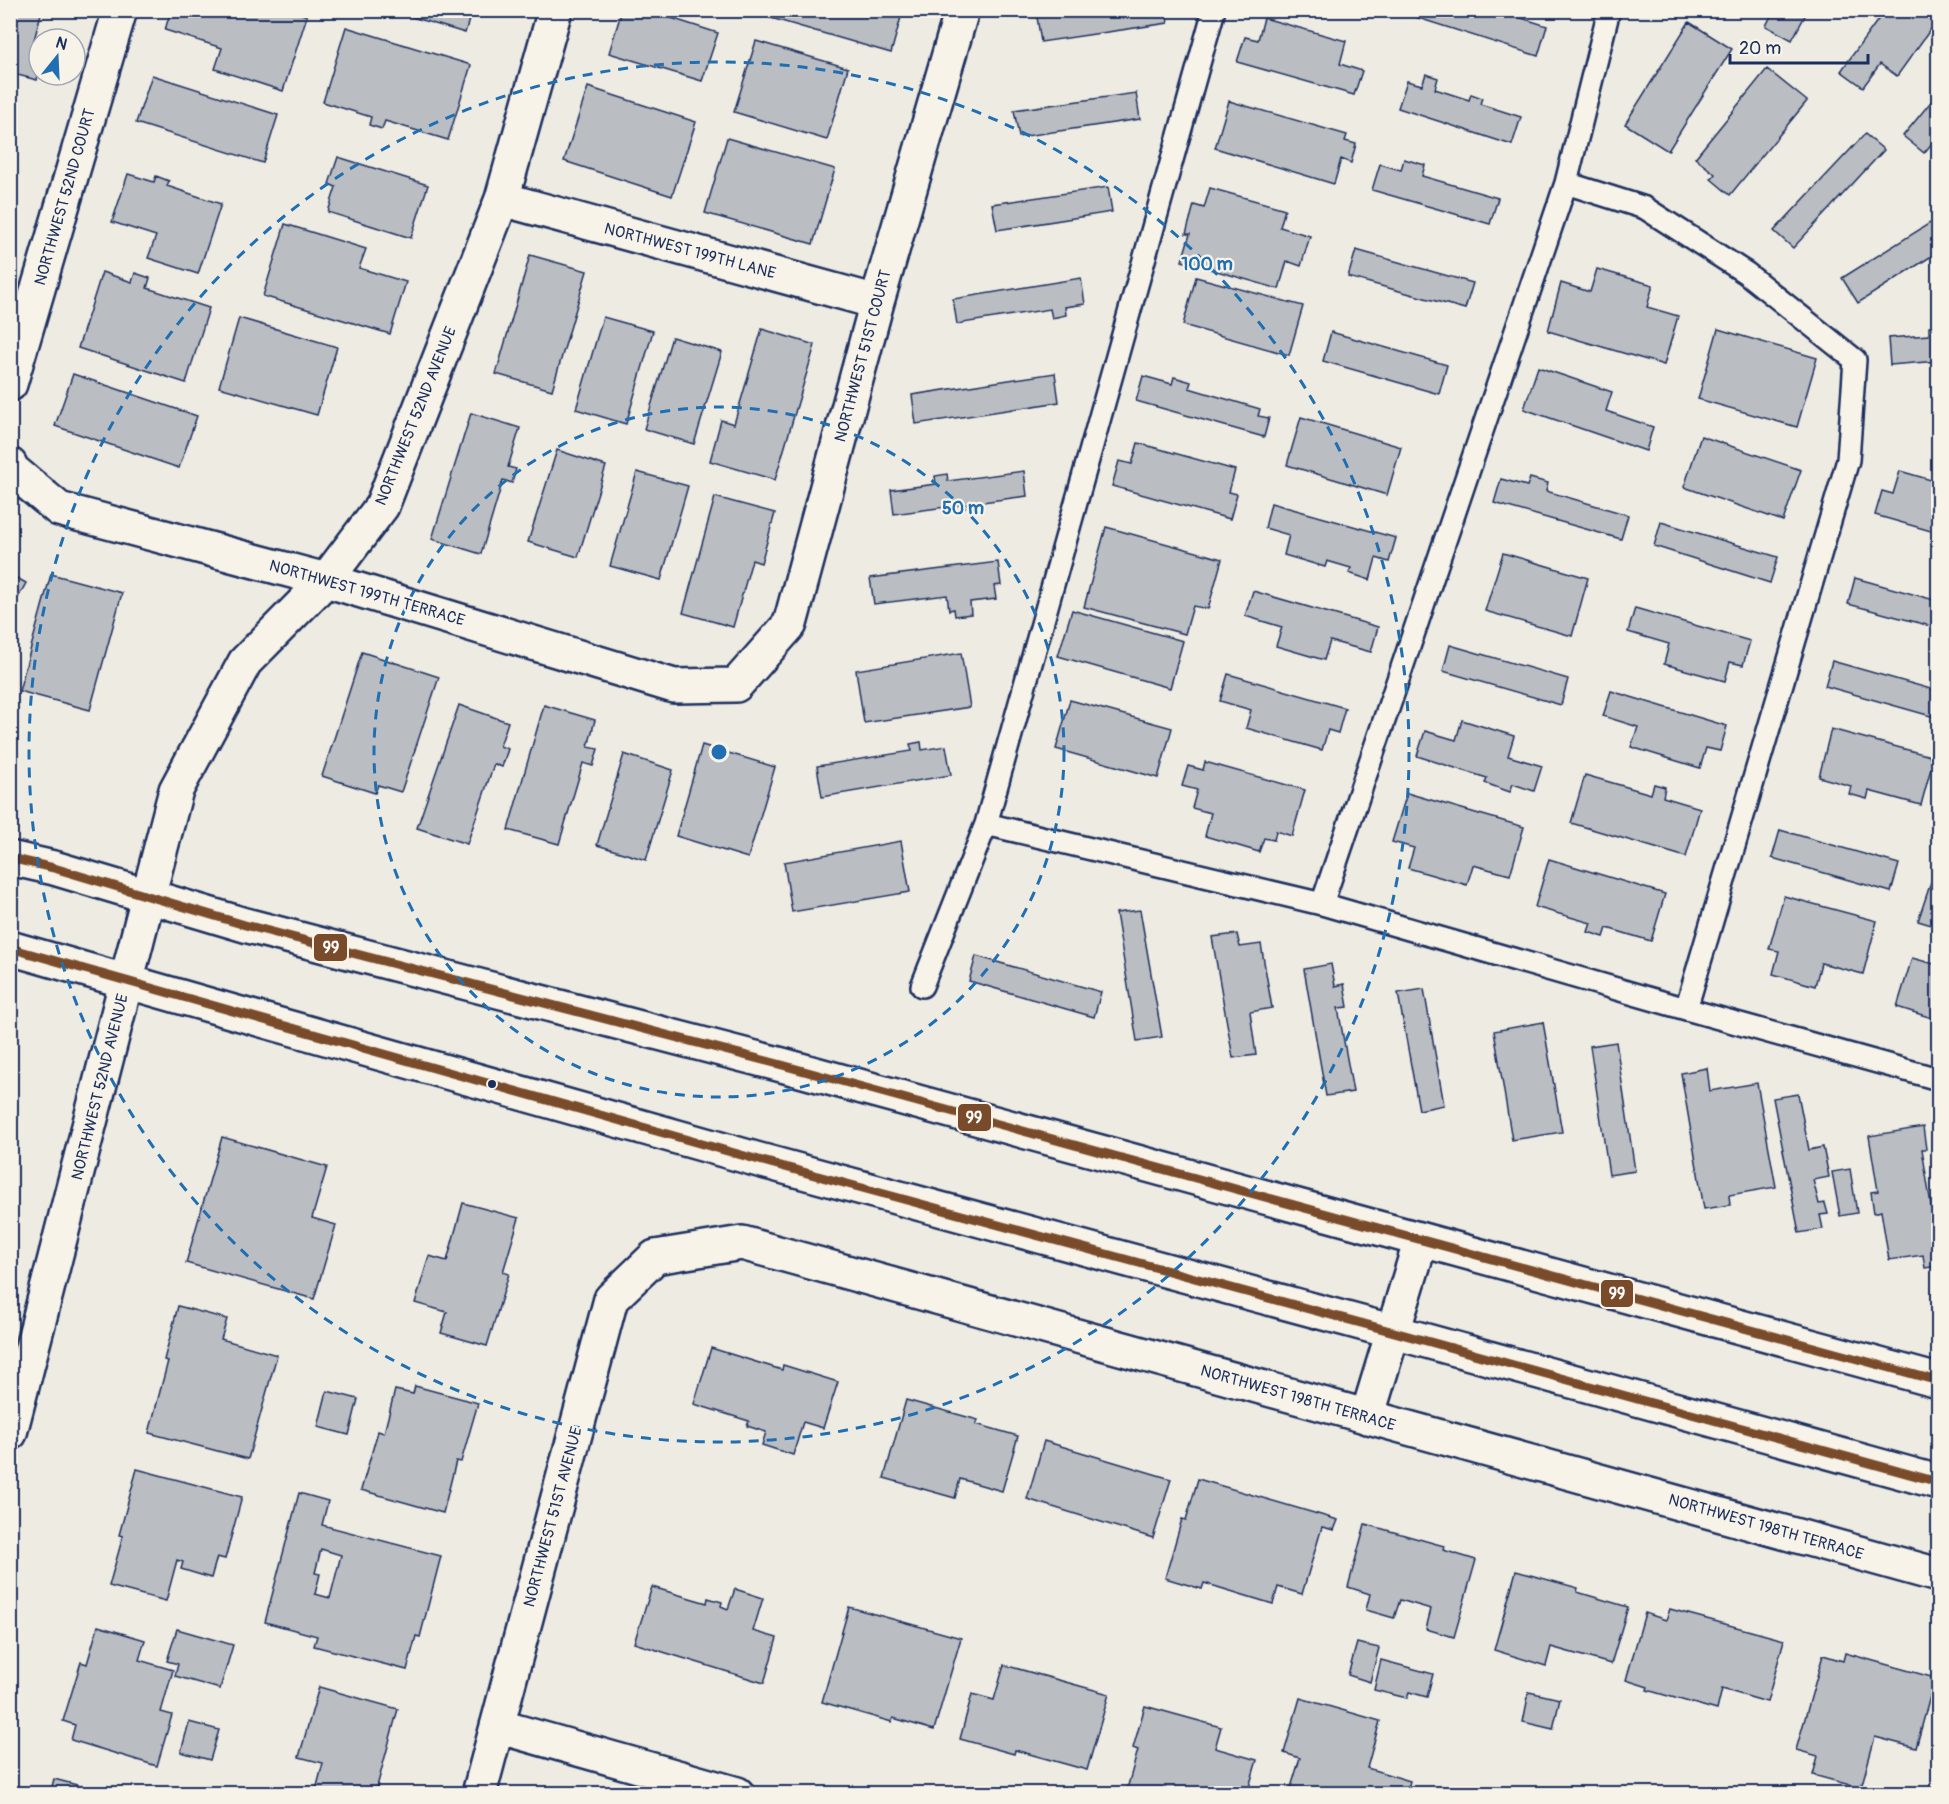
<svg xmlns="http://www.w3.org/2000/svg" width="1949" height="1804" viewBox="0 0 1949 1804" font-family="Pangolin,sans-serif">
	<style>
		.building { fill: #babdc2; stroke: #1b2f5e; stroke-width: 1.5; fill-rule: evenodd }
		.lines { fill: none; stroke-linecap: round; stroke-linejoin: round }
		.lane-casing { stroke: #1b2f5e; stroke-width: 26 }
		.street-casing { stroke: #1b2f5e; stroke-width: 38 }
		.secondary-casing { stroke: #1b2f5e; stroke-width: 38 }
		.primary-casing { stroke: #1b2f5e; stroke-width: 38 }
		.lane { stroke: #f7f3e8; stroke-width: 21 }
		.street { stroke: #f7f3e8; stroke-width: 33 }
		.secondary { stroke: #f7f3e8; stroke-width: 33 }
		.primary { stroke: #f7f3e8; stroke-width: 33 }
		.bus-1-casing { stroke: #f7f3e8; stroke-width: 14 }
		.bus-1 { stroke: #7a4b2a; stroke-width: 9 }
		.ring { fill: none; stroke: #1f6fb2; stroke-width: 3; stroke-dasharray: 10 8 }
		.bus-dot { fill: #1b2f5e; stroke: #f7f3e8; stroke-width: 2 }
		.labels { text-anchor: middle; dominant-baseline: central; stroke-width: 4.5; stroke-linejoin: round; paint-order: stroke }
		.street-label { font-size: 16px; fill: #1b2f5e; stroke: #f7f3e8 }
		.centre { fill: #1f6fb2; stroke: #f7f3e8; stroke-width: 3 }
		.ring-label { font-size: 18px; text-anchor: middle; font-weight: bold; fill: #1f6fb2; stroke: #f7f3e8; stroke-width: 4.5; stroke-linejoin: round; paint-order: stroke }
		.line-badge { stroke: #f7f3e8; stroke-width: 2 }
		.badge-label { font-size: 16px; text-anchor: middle; font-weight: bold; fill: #fff }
	</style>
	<rect width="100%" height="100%" fill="#eeebe2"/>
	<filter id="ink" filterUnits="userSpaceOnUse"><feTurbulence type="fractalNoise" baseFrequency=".0167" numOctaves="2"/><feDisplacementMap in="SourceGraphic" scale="12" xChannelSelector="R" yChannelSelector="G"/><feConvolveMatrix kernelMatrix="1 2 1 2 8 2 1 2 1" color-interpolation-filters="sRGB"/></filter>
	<g filter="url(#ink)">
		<path class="building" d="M10,10H42L33,44L39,45V72L37,80L10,73Z
			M171,10H291L307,16L283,91L215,69L222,48L165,30Z
			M389,10H472L465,33Z
			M622,10H646L718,33L702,81L609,53Z
			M765,10H903L891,53L764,16Z
			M1077,10H1166L1168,23L1041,42L1037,17Z
			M1417,10H1496L1547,26L1538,56L1415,17Z
			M1774,10H1808L1792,40L1766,26Z
			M1885,10H1938V19L1897,76L1880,64L1863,87L1841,71Z
			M1264,18L1346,41L1340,64L1362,71L1354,95L1237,62L1245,37L1258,40Z
			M1689,22L1732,49L1668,151L1625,124Z
			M346,27L471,65L448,140L385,121L382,129L369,125L371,117L323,102Z
			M756,41L848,68L827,140L734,112Z
			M1767,69L1807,101L1730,195L1711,179L1715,174L1695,158Z
			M1426,74L1438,78L1435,89L1469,100L1471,94L1482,98L1480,104L1521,117L1512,145L1398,108L1407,81L1422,85Z
			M152,75L278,115L263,163L136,123Z
			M588,87L696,122L672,196L564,161Z
			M1136,93L1140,119L1019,137L1014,110Z
			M1938,93V136L1924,153L1903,136Z
			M1229,101L1347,135L1345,141L1356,144L1351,163L1341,159L1334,184L1215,148Z
			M1865,134L1884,150L1793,248L1774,231Z
			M727,138L835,169L813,244L705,213Z
			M338,157L428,185L411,238L328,212L336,187L329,184Z
			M1404,159L1425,165L1422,176L1498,198L1490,224L1372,190L1380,164L1401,170Z
			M128,174L154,182L156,176L169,181L167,186L221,204L198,274L148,258L156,236L112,222Z
			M1108,187L1112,212L997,230L992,204Z
			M1210,188L1285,209L1280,227L1310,236L1301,266L1287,261L1279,289L1182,261L1190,234H1186L1194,205L1204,208Z
			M1938,218V252L1858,303L1842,278Z
			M285,224L366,249L359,268L406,282L390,334L263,296Z
			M1356,250L1473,283L1465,309L1348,277Z
			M530,255L587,271L552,390L496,374Z
			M1597,269L1653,285L1647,307L1678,316L1664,365L1548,331L1561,283L1590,292Z
			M102,272L132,282L135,273L150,278L147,288L209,308L186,383L78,348Z
			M1196,277L1303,306L1289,355L1183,325Z
			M1081,278L1085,304L1065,307L1066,315L1052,318L1050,309L957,324L953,299Z
			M603,317L653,331L626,424L576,409Z
			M239,318L337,347L317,415L219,387Z
			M1929,326H1938V361L1890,365L1888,338L1929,335Z
			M762,329L815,345L775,480L710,461L721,420L734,424Z
			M1718,329L1817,358L1797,427L1698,399Z
			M1331,332L1447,365L1439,394L1323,361Z
			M672,337L722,352L694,444L644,429Z
			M1538,367L1612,392L1606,411L1653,427L1646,451L1524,409Z
			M1055,373L1059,402L916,424L912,395Z
			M73,374L197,416L179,468L55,426Z
			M1143,376L1172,384L1174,377L1191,382L1189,388L1260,409L1258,416L1269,418L1264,437L1136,401Z
			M471,413L520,428L508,467L516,469L512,483L503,480L481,554L432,539Z
			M1301,417L1401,447L1387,495L1287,465Z
			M1701,436L1801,470L1783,521L1684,487Z
			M1138,443L1235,470L1229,492L1237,494L1230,519L1112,486L1119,461L1132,464Z
			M557,450L606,466L578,557L528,542Z
			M1024,471L1027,496L894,514L891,490L936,484L935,476L947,474L948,481Z
			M1900,471L1938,482V533L1875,515L1882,491L1893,494Z
			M637,472L688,486L661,580L610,566Z
			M1530,478L1548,483L1546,491L1628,515L1621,539L1494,503L1501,479L1527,486Z
			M715,497L775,513L761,563L752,560L733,627L683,613Z
			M1271,503L1396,538L1389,562L1376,558L1370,580L1349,573L1351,568L1327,561L1325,567L1284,555L1289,535L1265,528Z
			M1661,522L1778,557L1770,583L1654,546Z
			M1106,527L1222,559L1208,609L1193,606L1185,634L1084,607Z
			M1503,553L1588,578L1572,636L1485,611Z
			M998,562L1001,585L994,586L996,599L970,602L971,614L955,616L954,609L949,610L947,595L874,604L870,578Z
			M10,574L26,583L10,612Z
			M51,574L122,593L90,710L19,691Z
			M1855,578L1938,601V628L1848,604Z
			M1253,591L1378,627L1371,652L1330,641L1324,660L1276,646L1282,627L1245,616Z
			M1635,608L1750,641L1743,665L1730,662L1725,681L1664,664L1669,644L1628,632Z
			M1072,610L1183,641L1170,688L1058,656Z
			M1450,645L1568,679L1561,705L1443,671Z
			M362,652L439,677L401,792L378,785L375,793L322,776Z
			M961,653L970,707L864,723L856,670Z
			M1832,661L1938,691V718L1825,686Z
			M1228,674L1345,708L1338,733L1328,730L1322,750L1246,728L1251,710L1220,701Z
			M1611,691L1727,726L1720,751L1706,748L1700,768L1631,747L1638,727L1603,716Z
			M1070,700L1172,728L1158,778L1056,749Z
			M459,705L508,722L500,746L508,749L502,767L494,764L467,844L417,828Z
			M544,705L595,720L588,747L598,749L593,766L583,763L559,844L508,830Z
			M1462,720L1514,736L1508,756L1542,766L1534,791L1513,784L1510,792L1485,783L1487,778L1417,756L1425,731L1456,740Z
			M1831,729L1934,757L1921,805L1869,791L1867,799L1849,794L1851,786L1819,777Z
			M921,742L922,750L946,746L951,775L822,797L817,766L912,751L910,744Z
			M702,745L775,767L748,858L676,836Z
			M624,754L673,770L646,860L597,845Z
			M1205,762L1305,790L1292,836L1276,831L1274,840L1264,838L1259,852L1205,836L1211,813L1192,808L1197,790L1182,786L1188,766L1203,770Z
			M1585,775L1651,794L1654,784L1665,787L1663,797L1700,808L1686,857L1571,823Z
			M1407,793L1524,827L1510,875L1473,865L1467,885L1408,868L1414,848L1392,842Z
			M1780,830L1899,864L1891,892L1772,858Z
			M901,841L910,892L792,912L784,862Z
			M1549,859L1665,894L1651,941L1607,928L1604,937L1588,932L1591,923L1535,907Z
			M1934,873L1938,874V927L1918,921Z
			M1784,896L1877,921L1863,974L1821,963L1815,986L1773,974L1779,951L1769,949Z
			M1140,910L1162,1037L1137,1041L1116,913Z
			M1237,934L1240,947L1261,944L1272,1008L1250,1012L1256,1055L1233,1058L1212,937Z
			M976,956L1101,992L1094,1017L969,981Z
			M1912,958L1938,965V1020L1897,1007Z
			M1331,964L1335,986L1344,984L1348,1007L1338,1008L1353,1092L1326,1096L1304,969Z
			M1424,989L1444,1105L1419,1110L1398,993Z
			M1543,1022L1562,1132L1512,1140L1494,1031Z
			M1616,1042L1635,1171L1609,1175L1590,1046Z
			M1707,1068L1710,1091L1757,1083L1776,1187L1729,1195L1730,1205L1704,1209L1681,1073Z
			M1798,1094L1809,1150L1823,1147L1829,1177L1813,1180L1819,1204L1825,1203L1828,1214L1820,1215L1823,1229L1799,1233L1773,1098Z
			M1923,1127L1926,1149H1922L1938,1250V1266L1925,1268L1923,1255L1889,1260L1881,1211L1874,1213L1871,1192L1878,1191L1869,1136Z
			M222,1137L327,1167L312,1218L336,1225L314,1299L186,1263Z
			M1850,1169L1857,1213L1840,1216L1832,1172Z
			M463,1203L519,1218L503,1272L509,1274L487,1346L441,1333L447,1312L415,1303L429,1256L447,1261Z
			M178,1306L227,1319L221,1339L277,1355L248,1459L149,1433L168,1361L164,1360Z
			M711,1348L782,1370L783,1365L838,1382L823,1428L803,1422L793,1455L762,1445L766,1432L747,1426L749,1421L694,1404Z
			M415,1386L478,1403L461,1462L456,1461L443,1513L361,1490L378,1431L384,1433L395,1390L413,1394Z
			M327,1391L358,1399L349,1435L318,1427Z
			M906,1400L978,1420L976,1424L1018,1436L1002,1491L960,1479L955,1498L884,1478Z
			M1044,1441L1171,1479L1153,1538L1027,1499Z
			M137,1469L242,1497L225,1559L217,1557L211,1578L181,1569L183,1562L177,1560L166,1601L109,1586L123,1536L119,1535Z
			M1198,1479L1338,1520L1334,1530L1322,1527L1302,1594L1278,1587L1273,1604L1204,1583L1202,1589L1165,1578L1182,1519L1186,1520Z
			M299,1493L328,1501L322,1525L441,1556L420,1637L416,1636L407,1670L314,1646L317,1636L265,1622ZM321,1549L341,1555L330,1598L315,1594L320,1574L315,1573Z
			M1365,1524L1444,1546L1443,1550L1476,1560L1454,1637L1426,1629L1431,1609L1400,1600L1394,1618L1366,1610L1370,1594L1348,1587Z
			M1516,1571L1578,1588L1577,1592L1628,1607L1611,1664L1551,1647L1546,1666L1494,1650Z
			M652,1587L707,1603L708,1598L722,1602L721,1606L728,1609L735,1589L763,1598L753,1631L777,1638L764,1683L634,1643Z
			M849,1607L961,1638L934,1730L893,1718L892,1722L822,1702Z
			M1670,1609L1784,1640L1767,1702L1722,1689L1717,1710L1647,1690L1648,1687L1626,1680L1645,1613L1666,1620Z
			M98,1626L145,1640L139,1660L173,1670L161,1712L172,1715L157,1766L71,1740L75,1725L63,1721L81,1662L87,1664Z
			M177,1629L233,1645L220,1689L175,1676L178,1664L167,1661Z
			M1357,1643L1379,1648L1370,1682L1348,1675Z
			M1845,1653L1935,1678L1916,1748L1875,1737L1861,1788L1813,1775L1818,1756L1796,1750L1823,1655L1843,1661Z
			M1381,1660L1433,1674L1427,1697L1409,1692L1407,1698L1374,1690Z
			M1004,1665L1109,1694L1087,1770L1015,1750L1014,1754L960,1739L972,1694L994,1700Z
			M319,1687L398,1709L375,1794H315L323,1763L299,1757Z
			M1529,1692L1560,1699L1553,1729L1523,1722Z
			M1300,1698L1380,1721L1367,1768L1410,1781L1408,1788L1413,1789L1412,1794H1289L1300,1758L1284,1753Z
			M1145,1706L1221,1727L1215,1748L1257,1760L1247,1794H1142L1127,1789L1138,1750L1133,1748Z
			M189,1722L219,1730L210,1760L181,1752Z
			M54,1779L77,1785L100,1792L50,1794Z"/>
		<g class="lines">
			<defs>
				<path id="lane" d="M1566,183L1645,208L1746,273L1855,360L1848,460L1686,1009
					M986,824L1322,904L1686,1009L1938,1079
					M1322,904L1566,183L1609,10
					M922,986L986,824L1214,10"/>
				<path id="street" d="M502,199L877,302
					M10,384L120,10
					M10,465L11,469L59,509L326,580L674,686L736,685L790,624L877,302L962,10
					M148,897L176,790L245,662L326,580L382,506L502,199L555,10
					M1367,1417L1421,1240
					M497,1726L737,1794
					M479,1794L611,1299L655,1257L742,1243L1938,1575"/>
				<path id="secondary" d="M10,1433L148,897"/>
				<path id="primary" d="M10,858L54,868L245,925L782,1065L1938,1381
					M10,948L230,1011L759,1160L1394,1332L1938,1482"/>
			</defs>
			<use href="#lane" class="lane-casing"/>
			<use href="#street" class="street-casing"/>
			<use href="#secondary" class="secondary-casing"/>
			<use href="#primary" class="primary-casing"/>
			<use href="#lane" class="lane"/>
			<use href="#street" class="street"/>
			<use href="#secondary" class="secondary"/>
			<use href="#primary" class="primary"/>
			<defs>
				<path id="bus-1" d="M10,858L54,868L245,925L782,1065L1938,1381
					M10,948L759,1160L1394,1332L1938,1482"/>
			</defs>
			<use href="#bus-1" class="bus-1-casing"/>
			<use href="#bus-1" class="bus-1"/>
		</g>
	</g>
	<g class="ring">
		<circle cx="719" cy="752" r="345"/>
		<circle cx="719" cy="752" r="690"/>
	</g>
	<circle class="bus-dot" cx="492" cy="1084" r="5"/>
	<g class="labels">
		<g class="street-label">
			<text transform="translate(65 197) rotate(-74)">NORTHWEST 52ND COURT</text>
			<text transform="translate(690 251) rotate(15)">NORTHWEST 199TH LANE</text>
			<text transform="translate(863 356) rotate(-75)">NORTHWEST 51ST COURT</text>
			<text transform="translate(416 416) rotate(-68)">NORTHWEST 52ND AVENUE</text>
			<text transform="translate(367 593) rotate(16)">NORTHWEST 199TH TERRACE</text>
			<text transform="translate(100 1087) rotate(-76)">NORTHWEST 52ND AVENUE</text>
			<text transform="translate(1298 1398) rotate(16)">NORTHWEST 198TH TERRACE</text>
			<text transform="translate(553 1517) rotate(-75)">NORTHWEST 51ST AVENUE</text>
			<text transform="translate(1766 1527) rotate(16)">NORTHWEST 198TH TERRACE</text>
		</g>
	</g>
	<circle cx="719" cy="752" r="9" class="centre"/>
	<g class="ring-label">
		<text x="1207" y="270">100 m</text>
		<text x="963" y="514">50 m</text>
	</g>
	<g class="line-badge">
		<rect x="313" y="933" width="35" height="29" rx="6" fill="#7a4b2a"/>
		<rect x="957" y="1103" width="35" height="29" rx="6" fill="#7a4b2a"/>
		<rect x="1600" y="1279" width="34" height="29" rx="6" fill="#7a4b2a"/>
	</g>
	<g class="badge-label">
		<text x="331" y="953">99</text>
		<text x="974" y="1123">99</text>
		<text x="1617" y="1299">99</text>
	</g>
	<rect width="1949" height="1804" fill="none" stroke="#f7f3e8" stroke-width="36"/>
	<rect x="18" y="18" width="1913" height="1768" fill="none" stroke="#1b2f5e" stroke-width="2" filter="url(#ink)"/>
	<g transform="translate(57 57) rotate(18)"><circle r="28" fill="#f7f3e8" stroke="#9fa5b1" stroke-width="1.5"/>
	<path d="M0-4.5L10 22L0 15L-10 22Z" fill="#1f6fb2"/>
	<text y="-9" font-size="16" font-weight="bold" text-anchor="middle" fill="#1b2f5e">N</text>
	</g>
	<path d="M1730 54v9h138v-9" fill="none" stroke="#1b2f5e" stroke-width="3"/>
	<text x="1739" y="54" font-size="18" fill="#1b2f5e" stroke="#f7f3e8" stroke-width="4.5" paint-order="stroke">20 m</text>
</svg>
